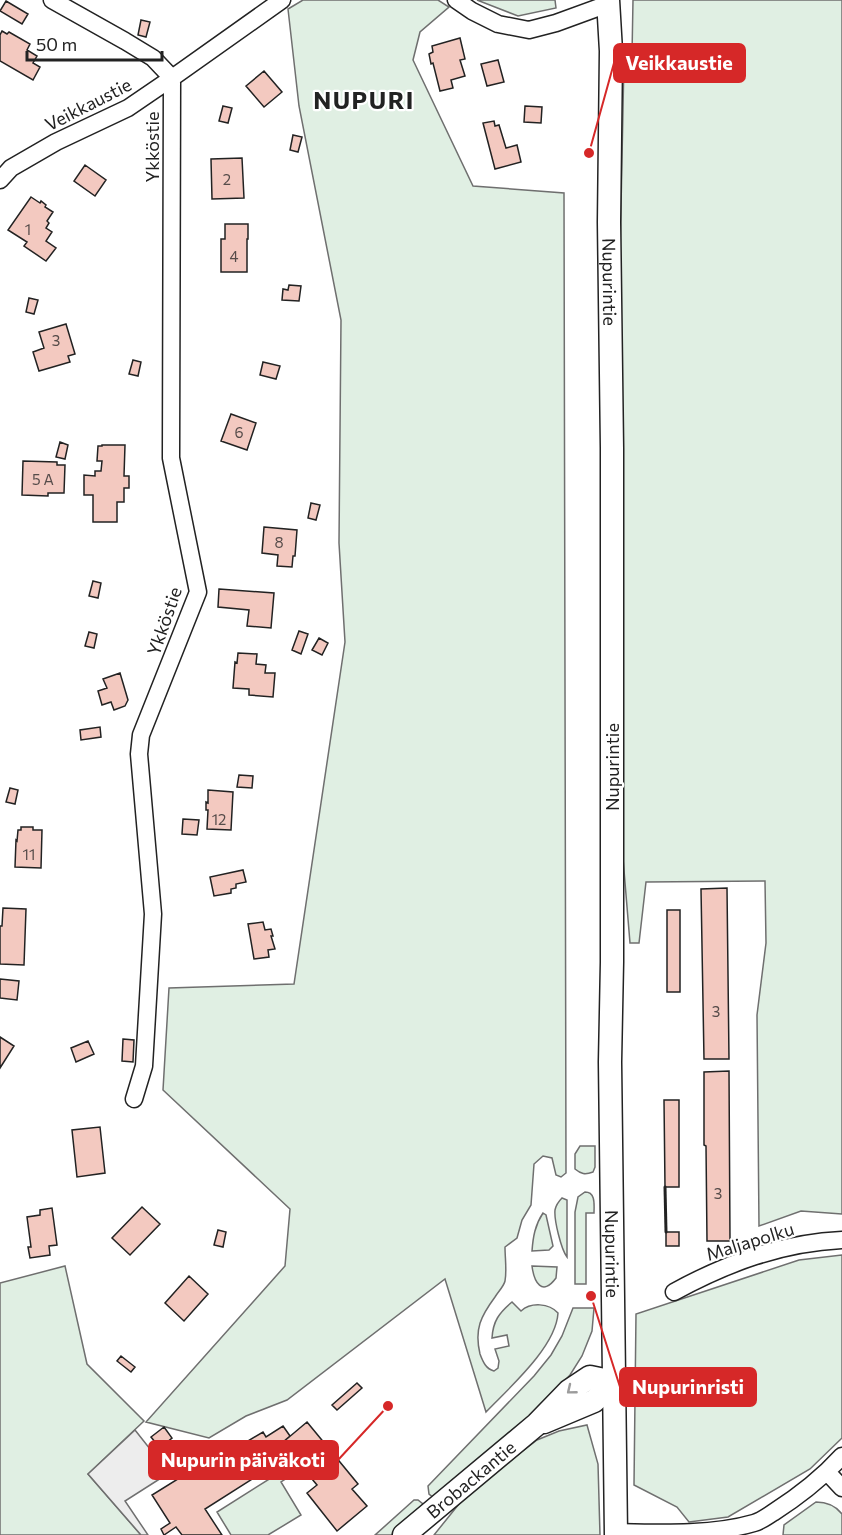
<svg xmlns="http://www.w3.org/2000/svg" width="842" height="1535" viewBox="0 0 842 1535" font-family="Commissioner,sans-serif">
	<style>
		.green { fill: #e0efe3; stroke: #6f6f6f; stroke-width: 1.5 }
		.parking { fill: #ededed; stroke: #6f6f6f; stroke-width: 1.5 }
		.building { fill: #f3c9c0; stroke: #222; stroke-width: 1.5 }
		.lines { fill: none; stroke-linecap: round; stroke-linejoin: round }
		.street-casing { stroke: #222; stroke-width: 19 }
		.secondary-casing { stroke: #222; stroke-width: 25 }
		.street { stroke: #fff; stroke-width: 16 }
		.secondary { stroke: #fff; stroke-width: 22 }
		.wall { stroke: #222; stroke-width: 3 }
		.oneway { stroke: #9c9c9c }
		.labels { text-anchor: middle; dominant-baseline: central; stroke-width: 4.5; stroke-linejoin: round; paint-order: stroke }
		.number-label { font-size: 15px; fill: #564c4a }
		.street-label { font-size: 18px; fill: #222; stroke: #fff }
		.district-label { font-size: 24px; font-weight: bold; letter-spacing: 1.5px; fill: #222; stroke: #fff }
		.leader { fill: none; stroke: #d62828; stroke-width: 2 }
		.callout-dot { fill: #d62828; stroke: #fff; stroke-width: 2 }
		.callout { fill: #d62828; stroke: #d62828; stroke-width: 2 }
		.callout-label { font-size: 20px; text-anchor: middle; font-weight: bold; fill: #fff }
	</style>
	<rect width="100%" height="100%" fill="#fff"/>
	<path class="green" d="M303,0H438L449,7L420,32L413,60L473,186L564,193L566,1173L561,1177L556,1175L552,1158L543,1156L534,1164L531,1205L522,1220L517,1238L505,1247C505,1258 507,1271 505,1281C504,1286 498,1292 495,1297C481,1316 474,1329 480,1354C483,1362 486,1369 494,1371L498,1368L499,1361L495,1349L509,1346L507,1335L492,1338C493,1321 499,1313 512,1302L521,1311C531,1302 549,1303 558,1313C556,1347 509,1388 486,1412L445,1279L287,1400L246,1416L209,1438L146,1422L285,1266L290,1209L163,1090L169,988L294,984L345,642L339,543L341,320L299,106L288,9Z
		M477,0H555L556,8L518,16Z
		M633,0H842V1214L801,1211L759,1226L757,1015L766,943L765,881L646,882L639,943H630L620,822V258L624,59L632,55Z
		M580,1146H595V1167L593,1172C585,1175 581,1174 575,1169V1154Z
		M585,1192C596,1192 594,1205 594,1213H586V1284H575V1212L578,1197Z
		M562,1198L567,1200V1257C561,1249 554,1220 555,1210C556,1205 558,1202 562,1198Z
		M543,1213L546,1215L553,1246L549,1250L532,1251C533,1237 535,1225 543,1213Z
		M842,1255V1438L810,1469L728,1517L689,1522L677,1507L634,1485L636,1314L799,1260Z
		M65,1266L87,1364L144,1421L88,1474L141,1535H0V1283Z
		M532,1266L557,1267L556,1278C542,1297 534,1282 532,1266Z
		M573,1308H594L592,1331L582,1356L570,1375L537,1411L434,1498L429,1494L428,1486L534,1376L551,1355L562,1336Z
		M587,1425L598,1464L600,1535H434L467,1494L537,1440L559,1431Z
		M282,1471L287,1478L281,1482L301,1515L268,1535H231L217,1512Z
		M414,1500H418L423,1504L424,1508L391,1535H375Z
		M816,1502C827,1502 835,1505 842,1514V1535H783L784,1525Z"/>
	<path class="parking" d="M135,1430L169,1473L125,1501L148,1535H141L88,1474Z"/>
	<path class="building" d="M6,1L28,14L22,24L0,11Z
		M141,20L150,22L146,37L138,35Z
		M2,31L7,34L9,32L30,44L27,50L37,56L33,63L40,67L33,80L0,61V35Z
		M460,38L465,59L460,60L465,76L451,80L453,88L440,91L433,63L431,64L429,54L433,52L432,46Z
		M498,60L504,82L487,86L481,64Z
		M264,71L282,92L264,107L246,86Z
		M223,106L232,108L228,123L219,121Z
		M525,106L542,107L541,123L524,122Z
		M494,121L495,126L499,125L506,148L517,145L521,162L495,169L483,123Z
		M293,135L302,137L298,152L290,150Z
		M242,158L244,198L212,199L211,159Z
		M85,165L106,180L95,196L74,181Z
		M31,197L40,203L41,201L46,205L45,207L53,212L47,221L49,223L46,228L52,232L46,241L56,248L46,261L24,246L27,242L8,230Z
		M225,224H248V239H247V272H221V239H225Z
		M289,285L301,286L299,301L282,300L283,289L288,290Z
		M29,298L38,300L34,314L26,312Z
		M66,324L75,354L68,356L70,362L39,371L33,352L44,348L39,332Z
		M133,360L141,362L138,376L129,374Z
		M263,362L280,366L276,379L260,375Z
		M231,414L256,423L247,450L221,441Z
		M60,442L68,445L65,459L56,457Z
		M102,445H125L124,476H129V488H124V502H117V522H93V495H84V475L95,476V471H101L102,461H97L98,446H102Z
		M23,461L57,462V465H65L64,493H48V496L22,495Z
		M311,503L320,505L316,520L308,518Z
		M264,527L297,530L295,556H293L292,567L277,566L278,555L262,553Z
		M93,581L101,583L98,598L89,596Z
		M219,589L274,593L271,628L247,626L249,610L218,607Z
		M299,631L308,634L301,654L292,650Z
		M89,632L97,634L94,648L85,646Z
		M319,638L328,643L322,655L312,650Z
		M238,653L257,654L256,664L266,665L265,673H275L273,697L249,695V689L233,688L235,662L237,663Z
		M120,673L128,700L125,706L114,710L111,702L102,705L98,691L107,688L103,679Z
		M100,727L101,737L81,740L80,730Z
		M239,775L253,776L252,788L237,787Z
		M10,788L18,790L15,804L6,802Z
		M208,790L233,792L231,830L207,829L208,810H206V802L208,803Z
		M183,819L199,820L197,835L182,834Z
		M21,827H33V830H42L41,868L15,867L16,840L17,841L18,830H21Z
		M243,870L246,882L236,884V888L231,889V893L214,896L210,877Z
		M727,888L729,1059H704L701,889Z
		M3,908L26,909L24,965L0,964V926H2Z
		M667,910H680V992H667Z
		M263,922L265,930L271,929L273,936H271L275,949L268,950L269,957L254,959L248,924Z
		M0,979L19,981L17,1000L0,998Z
		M0,1037L14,1046L0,1068Z
		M123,1039L134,1040L133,1062L122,1061Z
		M88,1041L94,1054L76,1062L71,1048Z
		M729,1071L730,1241H707L706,1146L704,1145V1072Z
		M664,1100H679V1187H665Z
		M100,1127L105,1173L77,1177L72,1130Z
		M142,1207L160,1224L130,1255L112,1238Z
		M52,1208L57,1245L49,1246L50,1255L30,1258L28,1247H31L27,1217L40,1215V1210Z
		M218,1230L226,1232L223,1247L214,1245Z
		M666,1232H679V1246H666Z
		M189,1276L208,1294L184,1321L165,1303Z
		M121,1356L135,1367L131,1372L117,1361Z
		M357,1383L362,1388L337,1410L332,1405Z
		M307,1422L358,1484L352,1489L367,1506L337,1531L307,1493L317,1485L282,1443Z
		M283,1426L290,1436L282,1443L284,1446L273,1453L279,1462L205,1509L222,1535H182L176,1527L164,1535L161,1529L170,1523L152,1495L226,1449L228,1453L263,1432L266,1437Z
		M164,1427L172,1438L160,1448L151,1437Z"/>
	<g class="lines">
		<defs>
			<path id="street" d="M52,0L125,41L153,58L172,78L171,458L198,592L141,735L139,754L153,914L144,1066L134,1099
				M456,0L472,11L498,24L529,30L556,23L608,4
				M0,180L11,168L56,142L128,108L172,78L282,0
				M674,1292C727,1263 781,1243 842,1240
				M827,1472L842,1488
				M616,1532C660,1533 713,1535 754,1523C761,1521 768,1516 774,1512C799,1496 822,1478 842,1456"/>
			<g id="secondary">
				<path id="s1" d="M608,0L611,51L609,222L612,448V962L610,1062L616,1535"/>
				<path d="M544,1422L594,1401L614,1382"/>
				<path id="s2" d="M404,1535L537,1424L569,1391L590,1377L614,1382"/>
			</g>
		</defs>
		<use href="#street" class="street-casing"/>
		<use href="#secondary" class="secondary-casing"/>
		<use href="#street" class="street"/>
		<use href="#secondary" class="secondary"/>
		<path class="wall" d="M665,1187L666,1232"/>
	</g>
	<defs><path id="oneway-chevron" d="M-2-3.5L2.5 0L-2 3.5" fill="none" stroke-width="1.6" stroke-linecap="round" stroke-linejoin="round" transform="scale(1.5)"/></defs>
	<use class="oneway" href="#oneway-chevron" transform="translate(571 1390) rotate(141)"/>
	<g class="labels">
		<g class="number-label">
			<text x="227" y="179">2</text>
			<text x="28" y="229">1</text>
			<text x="234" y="256">4</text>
			<text x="56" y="340">3</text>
			<text x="239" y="432">6</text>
			<text x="43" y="479">5 A</text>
			<text x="279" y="542">8</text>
			<text x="219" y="819">12</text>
			<text x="29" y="854">11</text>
			<text x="716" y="1011">3</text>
			<text x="718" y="1193">3</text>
		</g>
		<g class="street-label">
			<text transform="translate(88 104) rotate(-27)">Veikkaustie</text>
			<text transform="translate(152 147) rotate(-90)">Ykköstie</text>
			<text stroke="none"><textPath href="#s1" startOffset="282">Nupurintie</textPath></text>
			<text transform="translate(164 621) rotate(-71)">Ykköstie</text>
			<text transform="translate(612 767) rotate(-90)">Nupurintie</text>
			<text transform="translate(750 1241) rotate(-17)">Maljapolku</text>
			<text stroke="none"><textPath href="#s1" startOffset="1254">Nupurintie</textPath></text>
			<text stroke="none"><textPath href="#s2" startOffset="87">Brobackantie</textPath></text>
		</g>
		<g class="district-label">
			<text x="364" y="99">NUPURI</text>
		</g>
	</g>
	<path class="leader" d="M589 153L614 63M591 1296L620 1387M388 1406L338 1460"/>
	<g class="callout-dot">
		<circle cx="589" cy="153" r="6"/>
		<circle cx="591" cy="1296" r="6"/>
		<circle cx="388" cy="1406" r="6"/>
	</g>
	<g class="callout">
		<rect x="614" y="44" width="131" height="38" rx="6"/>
		<rect x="620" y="1368" width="136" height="38" rx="6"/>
		<rect x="149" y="1441" width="189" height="38" rx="6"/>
	</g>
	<g class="callout-label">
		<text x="679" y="70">Veikkaustie</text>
		<text x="688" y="1394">Nupurinristi</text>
		<text x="243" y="1467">Nupurin päiväkoti</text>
	</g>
	<path d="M27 51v9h135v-9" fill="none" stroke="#222222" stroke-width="3"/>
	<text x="36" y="51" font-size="18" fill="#222222" stroke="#ffffff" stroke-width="4.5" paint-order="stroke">50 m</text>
</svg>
